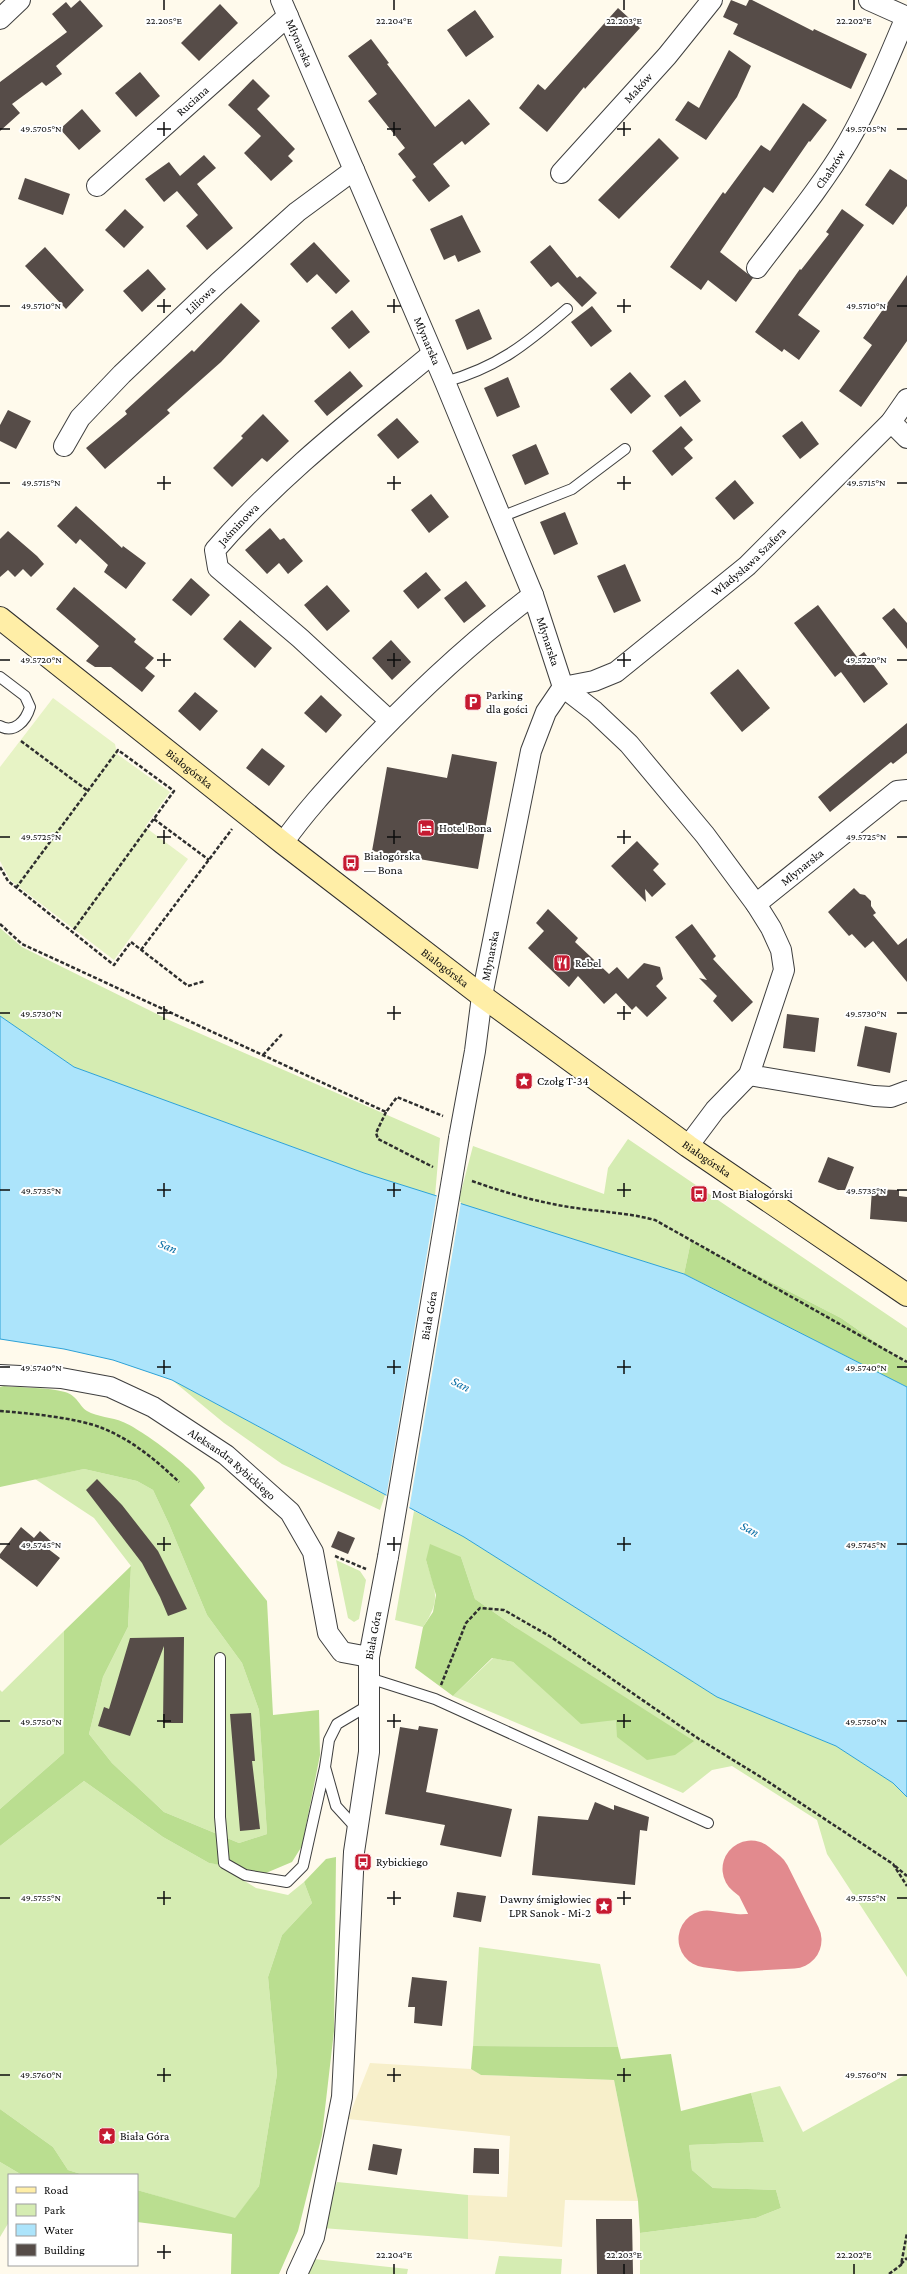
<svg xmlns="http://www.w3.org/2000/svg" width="907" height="2274" viewBox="0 0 907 2274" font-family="'Crimson Pro',serif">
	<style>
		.farmland { fill: #f7efca }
		.green { fill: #d5ecb2 }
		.forest { fill: #bade90 }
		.pitch { fill: #e7f3c5 }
		.water { fill: #ace4fb; stroke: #2da2d7 }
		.pier { fill: #fffaec }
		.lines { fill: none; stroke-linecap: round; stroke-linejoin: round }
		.taxiway { stroke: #e28a8e; stroke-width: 57 }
		.building { fill: #564c48 }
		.lane-casing { stroke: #3f3f3f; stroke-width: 12 }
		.street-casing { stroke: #3f3f3f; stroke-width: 22 }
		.secondary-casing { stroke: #2e2e2e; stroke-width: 24 }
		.path { stroke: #2e2e2e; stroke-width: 2.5; stroke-dasharray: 4 2; stroke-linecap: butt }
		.lane { stroke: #fff; stroke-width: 10 }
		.street { stroke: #fff; stroke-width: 20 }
		.secondary { stroke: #ffeea7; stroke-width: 22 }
		.street-bridge-casing { stroke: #3f3f3f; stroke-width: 22; stroke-linecap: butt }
		.street-bridge { stroke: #fff; stroke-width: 20 }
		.ticks { fill: none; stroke: #0c0c0c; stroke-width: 1.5 }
		.labels { text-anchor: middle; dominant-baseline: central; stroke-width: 4; stroke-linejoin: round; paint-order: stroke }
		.street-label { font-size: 12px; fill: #0c0c0c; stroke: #fff }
		.poi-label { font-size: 12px; fill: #0c0c0c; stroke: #fff; text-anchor: start }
		.water-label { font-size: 13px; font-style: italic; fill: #0d71a7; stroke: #fff }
		.ticks-label { font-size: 10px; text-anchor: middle; fill: #0c0c0c; stroke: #fff; stroke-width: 4; stroke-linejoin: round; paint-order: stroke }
	</style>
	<rect width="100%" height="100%" fill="#fffaec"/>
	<path class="farmland" d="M370,2063L471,2069L481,2075L614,2080L638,2201L565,2200L562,2247L468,2239V2195L507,2197L510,2136L348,2119Z"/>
	<path class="green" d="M0,928L22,947L169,1020L440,1138L435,1196L364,1173L74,1067L0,1016Z
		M628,1139L907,1328V1364L841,1318L691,1241L684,1274L458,1203L473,1146L604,1194L608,1168Z
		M172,1380L385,1495L380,1510L282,1464L224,1423Z
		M84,1469L137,1481L153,1490L169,1524L207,1615L242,1663L259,1710L267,1834L239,1843L164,1812L112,1763L89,1734L103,1677L128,1627L131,1566L94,1518L35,1479Z
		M414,1511L464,1537L717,1697L836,1746L893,1783L907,1797V1977L827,1854L817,1820L732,1766L712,1770L683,1793L453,1696L493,1658L513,1662L540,1685L616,1720L675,1755L515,1627L475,1599L461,1557L426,1560C435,1591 442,1599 423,1627L395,1620Z
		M336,1560L360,1571L366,1580L359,1619L354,1622L348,1618Z
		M64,1631V1753L0,1809V1690L2,1692Z
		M84,1781L163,1837L209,1863L217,1864L256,1888L288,1895L304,1882L312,1903L282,1935L268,1977L277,2074L259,2186L235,2219L137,2190V2175H84L68,2170L53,2147L0,2109V1846Z
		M479,1947L600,1964L618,2047L473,2046Z
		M907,2074V2274H640V2233L756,2218L781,2208L776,2190L713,2188L692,2170L689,2145L764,2142L751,2093L780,2086L803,2132Z
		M0,2162L22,2175H9V2222L0,2237Z
		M337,2182L468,2195V2239L322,2228Z
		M499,2256L562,2259L561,2274H495Z
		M314,2259L408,2269L407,2274H308Z"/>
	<path class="forest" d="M691,1241L841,1318L907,1364V1387L684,1274Z
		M4,1386C22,1388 48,1387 65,1392C78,1396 79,1406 87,1411C97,1417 112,1417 123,1422C141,1429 197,1470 205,1488L190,1505L267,1601L273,1715L319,1710L320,1755L302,1846L292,1862L266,1873L209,1863L163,1837L84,1781L0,1846V1809L64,1753V1631L131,1566L128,1627L103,1677L89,1734L112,1763L164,1812L239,1843L267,1834L259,1710L242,1663L207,1615L169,1524L153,1490L137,1481L84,1469L0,1487V1387Z
		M430,1544L461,1557L475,1599L515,1627L694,1741L675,1755L647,1760L617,1737L616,1720L581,1724L513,1662L492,1658L453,1696L415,1668L423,1627L433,1612L436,1595L426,1560Z
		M336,1857L334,2031L322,2135L298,2231L279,2274H231L232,2234L137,2222V2190L235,2218L259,2186L277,2074L268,1977L282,1935L312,1903L304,1882L326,1859Z
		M473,2046L618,2047L621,2059L671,2054L681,2111L751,2093L764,2142L689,2145L692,2170L713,2188L776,2190L781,2208L756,2218L640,2233L638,2201L614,2080L481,2075L471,2069Z
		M0,2109L53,2147L68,2170L84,2175H22L0,2162Z"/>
	<path class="pitch" d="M53,698L115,744L117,754L170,792L145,827L188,859L114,960L10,880L0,861V767Z"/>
	<path class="water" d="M0,1016L74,1067L364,1173L684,1274L907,1387V1797L893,1783L836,1746L717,1697L464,1537L172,1380L113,1360L64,1349L0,1339Z"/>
	<path class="pier" d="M437,1194L461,1202L409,1510L386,1498Z"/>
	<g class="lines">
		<path class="taxiway" d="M707,1939L739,1943L793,1940L762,1878L751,1869"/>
	</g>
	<path class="building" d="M80,0L103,26L56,66L62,74L46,86L42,82L12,104L20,113L0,131V82L67,32L52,14L66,2L71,8Z
		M731,0L746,6L749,0H752L813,31L814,29L867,54L851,89L733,34L738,24L723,17Z
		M220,4L238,23L199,61L181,43Z
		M618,8L640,28L585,89L584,87L547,132L519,108L538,84L545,90Z
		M475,10L494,37L466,57L447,30Z
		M371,39L389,63L387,64L435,127L469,99L490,124L465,145L462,141L433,164L450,186L429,202L412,180L416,177L398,154L405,148L368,101L377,94L348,56Z
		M729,50L751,66L737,97L706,140L675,120L688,101L699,108Z
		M140,72L160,96L136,117L115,93Z
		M253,79L270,96L257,109L295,149L288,156L293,161L271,181L244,153L261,136L228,105Z
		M803,103L827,120L810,142L809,141L773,193L764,187L720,252L753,278L736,302L708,280L701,290L670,267L723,192L725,194L761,145L770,151Z
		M82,109L101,131L79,150L60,129Z
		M659,138L679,158L619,219L598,200Z
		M204,155L216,168L197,184L233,228L207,250L186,226L198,215L177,191L164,202L145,179L169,162L180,176Z
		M890,169L907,180V206L893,225L865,205Z
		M25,178L70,194L63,215L18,199Z
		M125,209L144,227L124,248L105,230Z
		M842,209L864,225L798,315L820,331L799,360L784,349L782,352L755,332L800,269L801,270L829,234L826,232Z
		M462,215L481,252L458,262L455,255L444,260L430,229Z
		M314,242L350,281L336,294L317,274L307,283L290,264Z
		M550,245L577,278L580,276L597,293L582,307L558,282L551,287L530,262Z
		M45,247L84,290L66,309L25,266Z
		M148,269L166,289L142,312L123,291Z
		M907,275V341L861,407L839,391L872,345L863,338Z
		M241,303L260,321L221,362L167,410L170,413L105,469L86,448L127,414L125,411L192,350L194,352Z
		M592,306L612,331L591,347L571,322Z
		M479,309L492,339L467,350L455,320Z
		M352,310L370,332L349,349L331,328Z
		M350,371L363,386L327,416L314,401Z
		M630,372L651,396L631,414L610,389Z
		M508,377L520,407L497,417L484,388Z
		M685,380L701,401L680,417L664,396Z
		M8,410L31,421L16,449L0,441V425Z
		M263,414L289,441L267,462L262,458L232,487L213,468L243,438L241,436Z
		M397,418L419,442L398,459L377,435Z
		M802,421L819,444L800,459L782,436Z
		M681,426L693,440L684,448L693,458L672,476L652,451Z
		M536,444L549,474L525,485L512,455Z
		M735,480L754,503L734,520L715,498Z
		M431,494L449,517L429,533L411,510Z
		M76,506L122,548L123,546L146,563L126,589L104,572L108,565L80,539L76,544L57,526Z
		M565,512L578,544L554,555L540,522Z
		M270,528L280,540L284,538L303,561L288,574L279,563L267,574L245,550Z
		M8,531L37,556L44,564L31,577L23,569L15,577L8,570L0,577V539Z
		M625,564L641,601L614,613L597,576Z
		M426,572L441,590L418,609L403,591Z
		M191,578L210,595L191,616L172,600Z
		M466,581L486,606L464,623L444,598Z
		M327,585L350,611L327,631L304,605Z
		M74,587L136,639L134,642L154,658L145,668L155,676L142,692L111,667H95L86,661L99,646L56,609Z
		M818,605L857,657L864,652L888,684L864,703L841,672L835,677L794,623Z
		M894,608L907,623V649L882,618Z
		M240,620L272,648L255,668L223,639Z
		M391,640L411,662L392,680L372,658Z
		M738,669L770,708L742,732L710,693Z
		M195,692L218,711L200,731L178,711Z
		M321,695L342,715L326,733L304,713Z
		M907,723V753L893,764L891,762L830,812L818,797Z
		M262,748L285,766L269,786L246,768Z
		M452,754L497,762L478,869L372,851L387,767L447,778Z
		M637,841L659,864L653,870L666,884L652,897L645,889L646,902L611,866Z
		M854,888L860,894L865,895L871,901V906L876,913L873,915L898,945L907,938V982L873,941L865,948L852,934L849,936L828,912Z
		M548,909L578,938L575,942L609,974L617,967L628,979L644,963L660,967L663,979L656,986L667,998L647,1017L636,1006L632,1010L616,993L604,1004L578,976L569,987L528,948L544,931L536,923Z
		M692,924L716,956L713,959L753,1002L732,1022L713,1001L717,996L699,978L707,980L675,937Z
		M787,1014L819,1018L815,1052L783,1048Z
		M865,1026L897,1033L890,1073L857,1066Z
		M828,1157L854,1167L845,1190H838L818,1182Z
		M872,1189L899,1190V1196L907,1197V1222L870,1219Z
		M97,1479L122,1505L158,1551L187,1609L168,1616L160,1597L142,1563L86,1490Z
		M21,1527L34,1538L40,1531L52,1542L47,1548L60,1558L37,1587L0,1558V1554Z
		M338,1531L355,1538L348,1554L331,1547Z
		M184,1637L183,1723H163L164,1646L130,1736L98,1726L104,1707L109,1709L130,1638Z
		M251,1713L255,1761H252L260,1829L240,1831L230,1714Z
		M419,1726L438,1729L426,1792L512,1809L501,1857L440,1845L445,1825L385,1814L400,1727L418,1730Z
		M595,1802L614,1810V1805L649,1817L647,1831L640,1830L635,1885L532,1875L538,1816L588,1820Z
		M457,1892L486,1896L481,1922L453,1917Z
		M412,1977L447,1981L442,2026L414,2023L415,2007H408Z
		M373,2144L402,2149L397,2175L368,2170Z
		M474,2148L499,2149V2174L473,2173Z
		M596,2219H632L633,2274H597Z"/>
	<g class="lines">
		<defs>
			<path id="lane" d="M445,382C498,367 525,345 567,309
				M501,517L572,489L625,449
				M0,677L25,696L30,707C26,721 14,734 0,726
				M220,1658V1817L224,1863L245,1875L287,1882L303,1866L325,1767
				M369,1678L435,1699L708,1823
				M357,1829L336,1806L325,1767L329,1740L337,1724L369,1705"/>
			<g id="street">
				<path id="s1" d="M281,0L445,382L533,595L563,687L594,711L629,744L705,835L756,904L771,928L781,950L784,970L749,1075L715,1110L688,1146"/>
				<path d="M869,0L907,17"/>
				<path d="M0,19L20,0"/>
				<path id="s2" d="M561,173L667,56L712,0"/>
				<path id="s3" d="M97,186L288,16"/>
				<path id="s4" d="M757,268C788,227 822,186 848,142C871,102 888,59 906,17"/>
				<path d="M891,422L907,438"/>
				<path id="s5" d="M64,446L80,418L122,374L218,283L297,212L354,170"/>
				<path id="s6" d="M563,687L594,681L616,672L747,566L891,422L907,399"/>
				<path id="s7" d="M390,721L300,638L218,568L215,550C279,476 357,416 432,354"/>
				<path d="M283,843C304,813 329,786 354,759C409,700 468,644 533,595"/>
				<path id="s8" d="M756,904L897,791L907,790"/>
				<path d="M749,1075L874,1096L891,1097L907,1091"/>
				<path id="s9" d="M459,1138L475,1051L482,996L531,751L546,712L563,687"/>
				<path id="s10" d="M0,1375L61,1378L110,1387L153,1407L226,1455L290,1512L313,1552L328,1633L342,1652L369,1657"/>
				<path id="s11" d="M297,2274L314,2237L342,2097L354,1852L369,1752V1657L388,1557"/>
			</g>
			<g id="secondary">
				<path id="s12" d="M0,618L283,843L482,996L688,1146L907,1295"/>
			</g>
		</defs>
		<use href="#lane" class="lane-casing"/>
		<use href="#street" class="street-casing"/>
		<use href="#secondary" class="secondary-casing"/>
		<path class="path" d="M21,741L88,791
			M154,819L209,860
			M0,867L8,881L114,965L131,942L188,986L205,981
			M16,888L118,750L174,791L72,932
			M0,924L22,944L386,1112L397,1097L443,1116
			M141,950L232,829
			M263,1055L283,1033
			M386,1112L376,1133L378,1139L433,1167
			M472,1181C506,1193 540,1203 576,1208C603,1212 629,1213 655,1220L907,1362
			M0,1411C27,1413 78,1418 102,1428C132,1440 156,1460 179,1482
			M335,1556L366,1569
			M441,1685L466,1623L480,1608L504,1610L551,1637L699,1739L764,1779L893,1864L907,1886
			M895,1866L907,1876
			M901,2264L907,2258
			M889,2274L901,2265L907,2233"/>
		<use href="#lane" class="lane"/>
		<use href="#street" class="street"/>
		<use href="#secondary" class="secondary"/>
		<defs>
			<g id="street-bridge">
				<path id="s13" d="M388,1557L459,1138"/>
			</g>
		</defs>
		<use href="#street-bridge" class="street-bridge-casing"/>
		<use href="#street-bridge" class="street-bridge"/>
	</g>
	<path class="ticks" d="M164,0V10M394,0V10M624,0V10M854,0V10M164,122V136M394,122V136M624,122V136M0,129H10M157,129H171M387,129H401M617,129H631M897,129H907M164,299V313M394,299V313M624,299V313M0,306H10M157,306H171M387,306H401M617,306H631M897,306H907M164,476V490M394,476V490M624,476V490M0,483H10M157,483H171M387,483H401M617,483H631M897,483H907M164,653V667M394,653V667M624,653V667M0,660H10M157,660H171M387,660H401M617,660H631M897,660H907M164,830V844M394,830V844M624,830V844M0,837H10M157,837H171M387,837H401M617,837H631M897,837H907M164,1006V1020M394,1006V1020M624,1006V1020M0,1013H10M157,1013H171M387,1013H401M617,1013H631M897,1013H907M164,1183V1197M394,1183V1197M624,1183V1197M0,1190H10M157,1190H171M387,1190H401M617,1190H631M897,1190H907M164,1360V1374M394,1360V1374M624,1360V1374M0,1367H10M157,1367H171M387,1367H401M617,1367H631M897,1367H907M164,1537V1551M394,1537V1551M624,1537V1551M0,1544H10M157,1544H171M387,1544H401M617,1544H631M897,1544H907M164,1714V1728M394,1714V1728M624,1714V1728M0,1721H10M157,1721H171M387,1721H401M617,1721H631M897,1721H907M164,1891V1905M394,1891V1905M624,1891V1905M0,1898H10M157,1898H171M387,1898H401M617,1898H631M897,1898H907M164,2068V2082M394,2068V2082M624,2068V2082M0,2075H10M157,2075H171M387,2075H401M617,2075H631M897,2075H907M164,2245V2259M157,2252H171M394,2264V2274M624,2264V2274M854,2264V2274"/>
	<defs>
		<symbol id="parking-square" viewBox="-11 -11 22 22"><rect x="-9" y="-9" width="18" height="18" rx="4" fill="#c61a31" stroke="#fff"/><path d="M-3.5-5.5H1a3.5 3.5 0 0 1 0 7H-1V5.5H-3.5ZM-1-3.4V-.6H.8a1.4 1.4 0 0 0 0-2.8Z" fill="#fff"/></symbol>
		<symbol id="hotel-square" viewBox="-11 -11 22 22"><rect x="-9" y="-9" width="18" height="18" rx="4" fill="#c61a31" stroke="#fff"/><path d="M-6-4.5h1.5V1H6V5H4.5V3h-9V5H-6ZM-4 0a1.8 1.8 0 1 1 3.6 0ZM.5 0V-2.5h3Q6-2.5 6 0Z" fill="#fff"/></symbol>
		<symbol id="bus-square" viewBox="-11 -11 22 22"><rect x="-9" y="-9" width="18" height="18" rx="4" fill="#c61a31" stroke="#fff"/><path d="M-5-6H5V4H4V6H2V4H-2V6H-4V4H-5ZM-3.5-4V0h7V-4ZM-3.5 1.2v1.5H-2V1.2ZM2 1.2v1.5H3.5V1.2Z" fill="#fff"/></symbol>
		<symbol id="restaurant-square" viewBox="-11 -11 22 22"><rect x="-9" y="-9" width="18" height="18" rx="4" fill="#c61a31" stroke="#fff"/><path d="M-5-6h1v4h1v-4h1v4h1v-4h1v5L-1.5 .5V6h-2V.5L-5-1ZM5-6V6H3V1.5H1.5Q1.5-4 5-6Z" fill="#fff"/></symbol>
		<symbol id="sight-square" viewBox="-11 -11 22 22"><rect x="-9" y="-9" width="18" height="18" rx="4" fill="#c61a31" stroke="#fff"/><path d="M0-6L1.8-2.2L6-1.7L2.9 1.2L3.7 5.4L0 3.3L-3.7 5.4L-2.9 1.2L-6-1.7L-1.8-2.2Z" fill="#fff"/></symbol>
	</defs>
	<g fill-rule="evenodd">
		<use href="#parking-square" x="463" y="692" width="20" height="20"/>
		<use href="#hotel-square" x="416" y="818" width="20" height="20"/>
		<use href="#bus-square" x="341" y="853" width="20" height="20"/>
		<use href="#restaurant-square" x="552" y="953" width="20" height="20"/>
		<use href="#sight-square" x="514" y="1071" width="20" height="20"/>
		<use href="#bus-square" x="689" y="1184" width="20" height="20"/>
		<use href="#bus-square" x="353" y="1852" width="20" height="20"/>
		<use href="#sight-square" x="594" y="1896" width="20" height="20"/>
		<use href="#sight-square" x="97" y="2126" width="20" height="20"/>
	</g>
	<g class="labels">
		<g class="street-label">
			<text stroke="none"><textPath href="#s1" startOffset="47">Młynarska</textPath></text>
			<text stroke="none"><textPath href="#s2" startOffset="115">Maków</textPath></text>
			<text stroke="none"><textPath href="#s3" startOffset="128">Ruciana</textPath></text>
			<text stroke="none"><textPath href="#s4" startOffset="123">Chabrów</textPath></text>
			<text stroke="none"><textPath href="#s5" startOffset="201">Liliowa</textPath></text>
			<text stroke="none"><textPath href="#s1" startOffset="371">Młynarska</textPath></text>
			<text stroke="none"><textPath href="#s7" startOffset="283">Jaśminowa</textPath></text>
			<text stroke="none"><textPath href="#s6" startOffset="228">Władysława Szafera</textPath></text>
			<text stroke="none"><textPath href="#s1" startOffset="695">Młynarska</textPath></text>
			<text stroke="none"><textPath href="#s12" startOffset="242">Białogórska</textPath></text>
			<text stroke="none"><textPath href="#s8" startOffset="59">Młynarska</textPath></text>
			<text stroke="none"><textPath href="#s9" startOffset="185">Młynarska</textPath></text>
			<text stroke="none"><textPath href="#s12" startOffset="566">Białogórska</textPath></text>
			<text stroke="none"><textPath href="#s12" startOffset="890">Białogórska</textPath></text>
			<text stroke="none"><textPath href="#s13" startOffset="245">Biała Góra</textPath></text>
			<text stroke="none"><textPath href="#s10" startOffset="256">Aleksandra Rybickiego</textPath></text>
			<text stroke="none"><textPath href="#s11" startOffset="647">Biała Góra</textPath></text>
		</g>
		<g class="poi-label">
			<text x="486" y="695">Parking<tspan x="486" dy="14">dla gości</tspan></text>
			<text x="439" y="828">Hotel Bona</text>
			<text x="364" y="856">Białogórska<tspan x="364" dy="14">— Bona</tspan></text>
			<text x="575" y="963">Rebel</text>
			<text x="537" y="1081">Czołg T-34</text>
			<text x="712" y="1194">Most Białogórski</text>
			<text x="376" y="1862">Rybickiego</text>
			<text x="591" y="1899" text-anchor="end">Dawny śmigłowiec<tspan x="591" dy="14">LPR Sanok - Mi-2</tspan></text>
			<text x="120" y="2136">Biała Góra</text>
		</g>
		<g class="water-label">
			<text transform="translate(168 1246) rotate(23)">San</text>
			<text transform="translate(461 1384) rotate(27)">San</text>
			<text transform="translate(750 1529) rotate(29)">San</text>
		</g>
	</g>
	<g class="ticks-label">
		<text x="164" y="24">22.205°E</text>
		<text x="394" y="24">22.204°E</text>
		<text x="624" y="24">22.203°E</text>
		<text x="854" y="24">22.202°E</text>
		<text x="866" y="132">49.5705°N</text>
		<text x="41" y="132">49.5705°N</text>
		<text x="866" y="309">49.5710°N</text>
		<text x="41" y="309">49.5710°N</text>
		<text x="866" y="486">49.5715°N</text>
		<text x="41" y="486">49.5715°N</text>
		<text x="866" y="663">49.5720°N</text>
		<text x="41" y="663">49.5720°N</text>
		<text x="866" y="840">49.5725°N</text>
		<text x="41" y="840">49.5725°N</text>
		<text x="866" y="1017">49.5730°N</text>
		<text x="41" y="1017">49.5730°N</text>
		<text x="866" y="1194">49.5735°N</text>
		<text x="41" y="1194">49.5735°N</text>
		<text x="41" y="1371">49.5740°N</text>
		<text x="866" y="1371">49.5740°N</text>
		<text x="41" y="1548">49.5745°N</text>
		<text x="866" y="1548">49.5745°N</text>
		<text x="41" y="1725">49.5750°N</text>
		<text x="866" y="1725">49.5750°N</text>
		<text x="866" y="1901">49.5755°N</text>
		<text x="41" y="1901">49.5755°N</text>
		<text x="866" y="2078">49.5760°N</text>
		<text x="41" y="2078">49.5760°N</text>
		<text x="394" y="2258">22.204°E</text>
		<text x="624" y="2258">22.203°E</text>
		<text x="854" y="2258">22.202°E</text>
	</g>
	<rect x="8" y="2174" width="130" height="92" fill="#ffffff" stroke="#9e9e9e"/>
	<rect x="16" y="2187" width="20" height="6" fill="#ffeea7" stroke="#9e9e9e"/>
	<text x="44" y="2194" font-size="12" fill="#0c0c0c">Road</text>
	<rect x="16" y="2204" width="20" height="12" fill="#d5ecb2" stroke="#9e9e9e"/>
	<text x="44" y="2214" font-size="12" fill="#0c0c0c">Park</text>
	<rect x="16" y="2224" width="20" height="12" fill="#ace4fb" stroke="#9e9e9e"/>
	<text x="44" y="2234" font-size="12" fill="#0c0c0c">Water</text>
	<rect x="16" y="2244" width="20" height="12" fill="#564c48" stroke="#9e9e9e"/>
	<text x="44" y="2254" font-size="12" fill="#0c0c0c">Building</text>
</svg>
